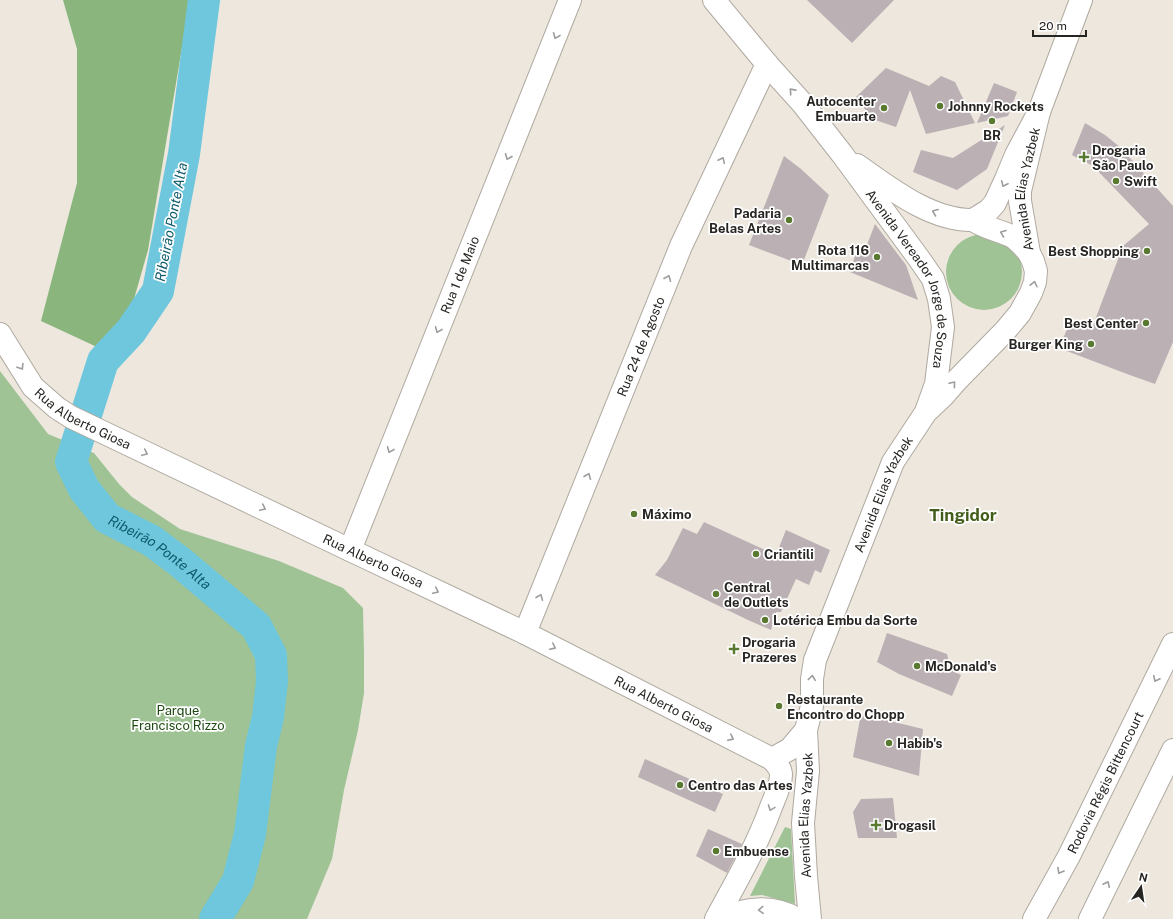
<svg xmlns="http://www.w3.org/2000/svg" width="1173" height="919" viewBox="0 0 1173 919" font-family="'Public Sans',sans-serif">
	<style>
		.green { fill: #9fc395 }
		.forest { fill: #8ab67e }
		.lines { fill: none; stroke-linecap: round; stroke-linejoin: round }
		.river { stroke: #6ec7dd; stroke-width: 32 }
		.building { fill: #bbb0b3 }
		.minor-casing { stroke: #afa9a0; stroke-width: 24 }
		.major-casing { stroke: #afa9a0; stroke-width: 24 }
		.highway-casing { stroke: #afa9a0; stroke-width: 24 }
		.minor { stroke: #fff; stroke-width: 22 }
		.major { stroke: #fff; stroke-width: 22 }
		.highway { stroke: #fff; stroke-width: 22 }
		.oneway { stroke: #9e9d9c }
		.poi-dot { fill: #5a7930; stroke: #fff; stroke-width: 1.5 }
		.labels { text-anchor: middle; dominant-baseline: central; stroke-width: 3.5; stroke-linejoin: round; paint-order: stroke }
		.poi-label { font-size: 13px; font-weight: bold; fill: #272522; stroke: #fff; text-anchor: start }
		.street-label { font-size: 13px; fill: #272522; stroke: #fff }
		.park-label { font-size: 13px; fill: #1f4a12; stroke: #fff }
		.water-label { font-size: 14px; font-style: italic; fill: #0e5a6a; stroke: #fff }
		.district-label { font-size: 17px; font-weight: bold; fill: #425d19; stroke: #fff }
	</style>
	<rect width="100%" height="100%" fill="#ede7de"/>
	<path class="green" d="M946 272a38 38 0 1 1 76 0a38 38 0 1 1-76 0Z
		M0,371L48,434L94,453L119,484L132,497L180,529L279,561L343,588L363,608L364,653V693L358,730L344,790L332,859L307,919H0Z
		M785,827L791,829L795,904L762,895L750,896Z"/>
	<path class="forest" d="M63,0H190L148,250L130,313L97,347L41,321L77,183V49Z"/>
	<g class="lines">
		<path class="river" id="s1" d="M204,0L184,154L158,291L131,331L103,361L71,462L84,489L107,518L152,541L180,562L256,626L271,655L272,681L268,717L261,746L250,834L238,881L215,919"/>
	</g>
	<path class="building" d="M807,0H894L852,43Z
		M886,68L929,86L941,76L955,82L975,123L926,134L910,90L896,127L872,119L856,97Z
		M994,83L1017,92L1008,116L977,123Z
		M1085,123L1105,135L1120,147L1173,206V342L1155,384L1127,374L1059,348L1071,320L1092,328L1123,246L1149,224L1093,166L1072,155Z
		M1005,125L987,169L957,190L913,172L921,150L953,158Z
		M784,156L801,169L829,195L802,265L749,245Z
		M875,224L906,265L918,300L850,272L858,246L865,250Z
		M704,522L776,555L786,530L830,550L821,573L815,570L809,585L796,579L781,612H776L771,630L748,620L655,575L667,560L683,528L697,534Z
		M887,633L947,654L951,670L961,675L952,696L899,674L877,662Z
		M861,714L923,729L919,776L853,757Z
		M645,759L723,794L715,812L638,777Z
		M893,798L897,838H858L853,812L861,799Z
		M708,829L742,844L727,873L696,856Z"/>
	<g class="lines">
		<defs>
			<g id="minor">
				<path id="s2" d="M0,334L33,387L57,408L71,417L350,550"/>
				<path id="s3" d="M525,633L681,246L767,64"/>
			</g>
			<g id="major">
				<path id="s4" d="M570,0L350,550L525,633L772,759C776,764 781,768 781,775C781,785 775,797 771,807C757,846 736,882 716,919"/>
				<path id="s5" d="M714,0L767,64L803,104L842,154L920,260L933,279L939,299L943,327L936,384L927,409"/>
				<path d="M857,165C890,188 931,221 973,220"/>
				<path d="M973,220L989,210L995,203L1006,179L1016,155L1039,112L1081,0"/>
				<path d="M973,220C985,228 998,230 1011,236C1018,240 1024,247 1029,253"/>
				<path d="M772,759L790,749L806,730"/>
				<path id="s6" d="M810,919L806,876L803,823L808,771L806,730L812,706V679L815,660L893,462L926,412L943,396L957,380L1005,331L1020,313L1031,293L1035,282L1036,271L1033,261L1029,253L1020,201V191L1039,112"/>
			</g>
			<g id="highway">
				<path d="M725,919C746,906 776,906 797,919"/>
				<path id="s7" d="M1034,919L1069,856L1173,644"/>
				<path d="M1090,919L1173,750"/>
			</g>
		</defs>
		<use href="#minor" class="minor-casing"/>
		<use href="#major" class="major-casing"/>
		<use href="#highway" class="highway-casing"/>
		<use href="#minor" class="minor"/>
		<use href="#major" class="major"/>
		<use href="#highway" class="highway"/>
	</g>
	<defs><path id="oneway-chevron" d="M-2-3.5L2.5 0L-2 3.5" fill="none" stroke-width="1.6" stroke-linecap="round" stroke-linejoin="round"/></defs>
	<g class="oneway">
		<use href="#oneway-chevron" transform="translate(556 36) rotate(112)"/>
		<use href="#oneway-chevron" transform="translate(792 91) rotate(-132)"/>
		<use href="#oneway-chevron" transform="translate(508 157) rotate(112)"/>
		<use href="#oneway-chevron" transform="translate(722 160) rotate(-64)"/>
		<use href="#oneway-chevron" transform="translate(1004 184) rotate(115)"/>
		<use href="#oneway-chevron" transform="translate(935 212) rotate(-159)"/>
		<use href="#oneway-chevron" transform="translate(1003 233) rotate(-159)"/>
		<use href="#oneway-chevron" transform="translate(668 278) rotate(-68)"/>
		<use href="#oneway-chevron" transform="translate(1034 284) rotate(-77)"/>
		<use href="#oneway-chevron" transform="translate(438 330) rotate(112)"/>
		<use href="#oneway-chevron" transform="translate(21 367) rotate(58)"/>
		<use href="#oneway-chevron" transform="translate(953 384) rotate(-50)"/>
		<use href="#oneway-chevron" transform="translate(390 450) rotate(112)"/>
		<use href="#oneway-chevron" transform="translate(145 453) rotate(25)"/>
		<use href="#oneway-chevron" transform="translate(588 476) rotate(-68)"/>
		<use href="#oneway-chevron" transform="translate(263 508) rotate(25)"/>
		<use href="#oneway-chevron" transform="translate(436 591) rotate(25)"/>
		<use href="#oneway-chevron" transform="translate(540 597) rotate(-68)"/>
		<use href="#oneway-chevron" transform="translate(553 647) rotate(27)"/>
		<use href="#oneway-chevron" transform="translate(812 678) rotate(-83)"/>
		<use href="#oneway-chevron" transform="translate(1156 679) rotate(116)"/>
		<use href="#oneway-chevron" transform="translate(731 738) rotate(27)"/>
		<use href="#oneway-chevron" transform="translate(771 808) rotate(110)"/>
		<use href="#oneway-chevron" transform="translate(1060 871) rotate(119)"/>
		<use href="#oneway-chevron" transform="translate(1107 884) rotate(-64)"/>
		<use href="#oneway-chevron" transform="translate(761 910) rotate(177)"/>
	</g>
	<g class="poi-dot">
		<circle cx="940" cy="106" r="4"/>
		<circle cx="884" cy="108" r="4"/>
		<circle cx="992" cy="121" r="4"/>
		<path d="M1082 151h4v4h4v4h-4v4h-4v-4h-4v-4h4z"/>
		<circle cx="1116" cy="181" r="4"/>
		<circle cx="789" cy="220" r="4"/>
		<circle cx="1147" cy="251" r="4"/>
		<circle cx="877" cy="257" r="4"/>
		<circle cx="1146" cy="323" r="4"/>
		<circle cx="1091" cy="344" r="4"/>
		<circle cx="634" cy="514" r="4"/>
		<circle cx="756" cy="554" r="4"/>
		<circle cx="716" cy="594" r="4"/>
		<circle cx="765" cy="620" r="4"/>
		<path d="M732 643h4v4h4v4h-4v4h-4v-4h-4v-4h4z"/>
		<circle cx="917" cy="666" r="4"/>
		<circle cx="779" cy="706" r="4"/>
		<circle cx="889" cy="743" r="4"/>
		<circle cx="680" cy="785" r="4"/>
		<path d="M874 819h4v4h4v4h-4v4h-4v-4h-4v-4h4z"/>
		<circle cx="716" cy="851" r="4"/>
	</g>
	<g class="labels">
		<g class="poi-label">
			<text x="876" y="101" text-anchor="end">Autocenter<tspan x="876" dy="15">Embuarte</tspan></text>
			<text x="948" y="106">Johnny Rockets</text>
			<text x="992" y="135" text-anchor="middle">BR</text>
			<text x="1092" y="150">Drogaria<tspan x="1092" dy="15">São Paulo</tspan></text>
			<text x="1124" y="181">Swift</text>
			<text x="781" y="213" text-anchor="end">Padaria<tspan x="781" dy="15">Belas Artes</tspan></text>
			<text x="869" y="250" text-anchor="end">Rota 116<tspan x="869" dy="15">Multimarcas</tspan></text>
			<text x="1139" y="251" text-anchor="end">Best Shopping</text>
			<text x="1138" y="323" text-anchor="end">Best Center</text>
			<text x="1083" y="344" text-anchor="end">Burger King</text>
			<text x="642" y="514">Máximo</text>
			<text x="764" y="554">Criantili</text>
			<text x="724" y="587">Central<tspan x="724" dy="15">de Outlets</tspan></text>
			<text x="773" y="620">Lotérica Embu da Sorte</text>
			<text x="742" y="642">Drogaria<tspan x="742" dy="15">Prazeres</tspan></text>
			<text x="925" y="666">McDonald's</text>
			<text x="787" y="699">Restaurante<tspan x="787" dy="15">Encontro do Chopp</tspan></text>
			<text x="897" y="743">Habib's</text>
			<text x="688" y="785">Centro das Artes</text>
			<text x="884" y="825">Drogasil</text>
			<text x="724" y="851">Embuense</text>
		</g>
		<g class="street-label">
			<text stroke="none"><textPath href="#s6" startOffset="800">Avenida Elias Yazbek</textPath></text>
			<text transform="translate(460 275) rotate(-68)">Rua 1 de Maio</text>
			<text stroke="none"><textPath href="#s5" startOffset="346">Avenida Vereador Jorge de Souza</textPath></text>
			<text stroke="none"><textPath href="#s3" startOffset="309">Rua 24 de Agosto</textPath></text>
			<text stroke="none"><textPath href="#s2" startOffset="122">Rua Alberto Giosa</textPath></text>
			<text stroke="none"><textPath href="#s6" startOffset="440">Avenida Elias Yazbek</textPath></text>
			<text transform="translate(373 561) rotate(25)">Rua Alberto Giosa</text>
			<text stroke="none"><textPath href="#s4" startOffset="942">Rua Alberto Giosa</textPath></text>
			<text stroke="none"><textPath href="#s7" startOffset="154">Rodovia Régis Bittencourt</textPath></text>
			<text stroke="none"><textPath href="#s6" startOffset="104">Avenida Elias Yazbek</textPath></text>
		</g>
		<g class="park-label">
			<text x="178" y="710">Parque<tspan x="178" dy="15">Francisco Rizzo</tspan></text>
		</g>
		<g class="water-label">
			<text transform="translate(171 222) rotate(-79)">Ribeirão Ponte Alta</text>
			<text stroke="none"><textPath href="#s1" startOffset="620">Ribeirão Ponte Alta</textPath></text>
		</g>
		<g class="district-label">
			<text x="963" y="515">Tingidor</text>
		</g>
	</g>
	<g transform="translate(1141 887) rotate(13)" stroke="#ffffff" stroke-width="3" paint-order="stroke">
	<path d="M0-3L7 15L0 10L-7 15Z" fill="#272522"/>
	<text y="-6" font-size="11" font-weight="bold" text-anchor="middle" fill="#272522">N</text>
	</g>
	<path d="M1033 30v6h53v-6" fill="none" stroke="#272522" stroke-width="2"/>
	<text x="1039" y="30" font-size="12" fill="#272522" stroke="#ffffff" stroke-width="3" paint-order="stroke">20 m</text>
</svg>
